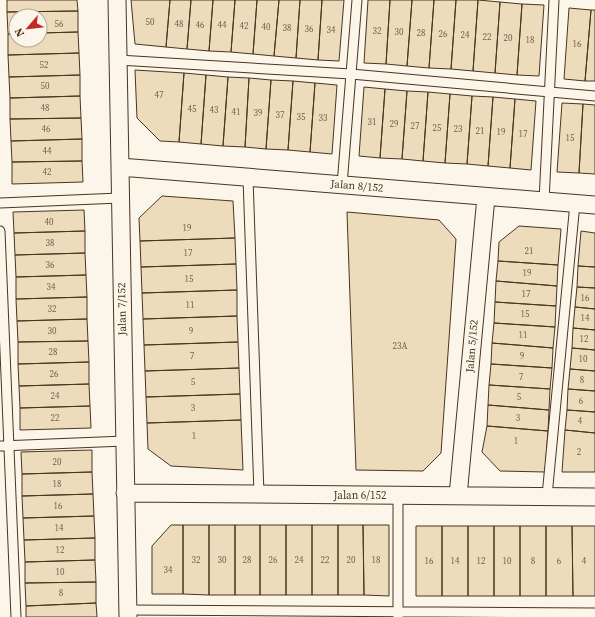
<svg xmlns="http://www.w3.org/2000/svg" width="595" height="617" viewBox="0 0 595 617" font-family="'Source Serif 4',serif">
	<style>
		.building { fill: #ecdcbc; stroke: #4a3520 }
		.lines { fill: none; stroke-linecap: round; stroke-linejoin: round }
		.service-casing { stroke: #4a3520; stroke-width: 11 }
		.minor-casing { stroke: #4a3520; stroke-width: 19 }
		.service { stroke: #fbf6e9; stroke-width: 9 }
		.minor { stroke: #fbf6e9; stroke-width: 17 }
		.labels { text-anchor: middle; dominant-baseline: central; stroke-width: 3; stroke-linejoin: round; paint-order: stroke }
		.number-label { font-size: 9px; fill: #725f47 }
		.street-label { font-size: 11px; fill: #4a3520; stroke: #fbf6e9 }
	</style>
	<rect width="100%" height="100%" fill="#fbf6e9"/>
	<path class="building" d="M7,0H77L78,11L7,12Z
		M131,0H170L166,47L135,44Z
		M170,0H191L187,49L166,47Z
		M191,0H213L209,51L187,49Z
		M213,0H235L231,52L209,51Z
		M235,0H257L253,54L231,52Z
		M257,0H279L274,56L253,54Z
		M279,0H300L296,58L274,56Z
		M300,0H322L318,60L296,58Z
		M322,0H344L339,61L318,60Z
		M368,0H390L386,64L364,63Z
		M390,0H412L407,66L386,64Z
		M412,0H434L429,68L407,66Z
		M434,0H456L451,69L429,68Z
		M456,0H478L473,71L451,69Z
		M478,0L500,2L495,73L473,71Z
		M500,2L522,4L517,75L495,73Z
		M522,4L544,5L539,76L517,75Z
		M569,8L591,10L585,81L564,79Z
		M591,10H595V81H585Z
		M78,11V32L40,33V16H16V34H8L7,12Z
		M78,32L79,53L8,55V34H16V40H40V33Z
		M79,53L80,75L9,77L8,55Z
		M135,70L184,73L179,142L160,141L137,118Z
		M184,73L206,75L201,144L179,142Z
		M80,75V96L10,98L9,77Z
		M206,75L228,77L223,146L201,144Z
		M228,77L249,78L245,147L223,146Z
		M249,78L271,80L266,149L245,147Z
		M271,80L293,81L288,150L266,149Z
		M293,81L315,83L310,152L288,150Z
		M315,83L337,85L332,154L310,152Z
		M364,87L385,89L380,158L359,156Z
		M385,89L407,91L402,159L380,158Z
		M407,91L428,92L423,161L402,159Z
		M428,92L450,94L445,163L423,161Z
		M450,94L472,96L467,164L445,163Z
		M80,96L81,118L10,119V98Z
		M472,96L493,97L488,166L467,164Z
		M493,97L515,99L510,168L488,166Z
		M515,99L536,101L531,170L510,168Z
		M562,103L583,104L579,173L557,172Z
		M583,104L595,105V174L579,173Z
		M81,118L82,139L11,141L10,119Z
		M82,139V161L12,162L11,141Z
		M82,161L83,182L12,184V162Z
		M162,196L233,201L235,238L140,241L139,218Z
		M84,210L85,231L14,233L13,212Z
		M347,212L439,220L456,239L441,453L423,471L356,470Z
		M519,226L561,229L558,265L498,261L499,242Z
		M85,231V253L15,255L14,233Z
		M581,231L595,233V267L578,266Z
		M235,238L236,264L141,267L140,241Z
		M85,253L86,275L16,277L15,255Z
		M498,261L558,265L557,286L496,281Z
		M236,264L237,290L142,293L141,267Z
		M578,266L595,267V288L577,287Z
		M86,275L87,297L16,299V277Z
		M496,281L557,286L556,306L495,302Z
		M577,287L595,288V309L575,307Z
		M237,290V316L143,319L142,293Z
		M87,297V319L17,321L16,299Z
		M495,302L556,306L555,327L494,323Z
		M575,307L595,309V330L573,328Z
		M237,316L238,342L144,345L143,319Z
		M87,319L88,341L18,342L17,321Z
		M494,323L555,327L553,348L492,343Z
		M573,328L595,330V350L572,348Z
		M88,341L89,362L18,364V342Z
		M238,342L239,368L145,371L144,345Z
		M492,343L553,348L552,368L491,364Z
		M572,348L595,350V371L570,369Z
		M89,362V384L19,386L18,364Z
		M491,364L552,368L550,389L489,385Z
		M239,368L240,394L146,397L145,371Z
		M570,369L595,371V391L568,389Z
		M89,384L90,406L20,408L19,386Z
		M489,385L550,389L549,410L488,405Z
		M568,389L595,391V412L567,410Z
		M240,394L241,420L147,423L146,397Z
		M488,405L549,410L548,431L487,426Z
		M90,406L91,428L20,430V408Z
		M567,410L595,412V433L565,430Z
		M241,420L243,470L171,466L148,449L147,423Z
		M487,426L548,431L545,472L500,471L482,452Z
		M565,430L595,433V472H562Z
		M92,450V472L22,474L21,452Z
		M92,472L93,494L22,496V474Z
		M93,494L94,516L23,518L22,496Z
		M94,516L95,538L24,540L23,518Z
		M171,525H183V594H152V546Z
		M183,525H209V595L183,594Z
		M209,525H235V595H209Z
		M235,525H260V595H235Z
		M260,525H286V595H260Z
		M286,525H312V595H286Z
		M312,525H338V595H312Z
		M338,525H363L364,595H338Z
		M363,525H389V596L364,595Z
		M416,526H442V596H416Z
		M442,526H468V596H442Z
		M468,526H494V596H468Z
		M494,526H520V596H494Z
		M520,526H546V596H520Z
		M546,526H572L573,596H546Z
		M572,526H595V596H573Z
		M95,538V560L25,562L24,540Z
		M95,560L96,582L25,583V562Z
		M96,582V603L26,606L25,583Z
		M96,603L97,617H26V606Z"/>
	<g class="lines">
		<defs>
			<path id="service" d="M118,60L351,74L595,96
				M248,178L259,494
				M342,185L357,0
				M544,201L554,0
				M0,203L120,198
				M0,231L16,617
				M0,446L125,441
				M547,496L575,203
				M128,610L595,613
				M398,617V495"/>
			<path id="minor" d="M117,0L128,617
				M120,167L595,205
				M125,493L595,497
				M458,496L486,197"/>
		</defs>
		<use href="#service" class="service-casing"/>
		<use href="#minor" class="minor-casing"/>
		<use href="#service" class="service"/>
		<use href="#minor" class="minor"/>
	</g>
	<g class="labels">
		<g class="number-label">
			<text x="150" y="22">50</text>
			<text x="59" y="24">56</text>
			<text x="179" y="24">48</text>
			<text x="200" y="25">46</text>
			<text x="222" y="25">44</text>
			<text x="244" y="26">42</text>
			<text x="266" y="27">40</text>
			<text x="287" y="28">38</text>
			<text x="309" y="29">36</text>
			<text x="331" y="30">34</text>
			<text x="377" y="31">32</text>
			<text x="399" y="32">30</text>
			<text x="421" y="33">28</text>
			<text x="443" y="34">26</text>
			<text x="465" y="35">24</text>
			<text x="487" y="37">22</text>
			<text x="508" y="38">20</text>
			<text x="530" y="40">18</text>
			<text x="577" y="44">16</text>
			<text x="44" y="65">52</text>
			<text x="45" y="86">50</text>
			<text x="159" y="95">47</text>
			<text x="45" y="108">48</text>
			<text x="192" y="109">45</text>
			<text x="214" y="110">43</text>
			<text x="236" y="112">41</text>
			<text x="258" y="113">39</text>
			<text x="280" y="115">37</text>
			<text x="301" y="117">35</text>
			<text x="323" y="118">33</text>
			<text x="372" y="122">31</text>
			<text x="394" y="124">29</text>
			<text x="415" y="126">27</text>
			<text x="437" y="128">25</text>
			<text x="46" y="129">46</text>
			<text x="458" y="129">23</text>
			<text x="480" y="131">21</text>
			<text x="501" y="132">19</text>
			<text x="523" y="134">17</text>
			<text x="570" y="138">15</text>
			<text x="47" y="151">44</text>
			<text x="47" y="172">42</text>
			<text x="49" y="222">40</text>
			<text x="187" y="228">19</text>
			<text x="50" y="243">38</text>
			<text x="529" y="251">21</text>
			<text x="188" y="253">17</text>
			<text x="50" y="265">36</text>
			<text x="527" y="273">19</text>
			<text x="189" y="279">15</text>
			<text x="51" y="287">34</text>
			<text x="526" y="294">17</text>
			<text x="585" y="298">16</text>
			<text x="190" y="305">11</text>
			<text x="52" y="309">32</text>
			<text x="525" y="314">15</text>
			<text x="585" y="318">14</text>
			<text x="52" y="331">30</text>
			<text x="191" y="331">9</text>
			<text x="523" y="335">11</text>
			<text x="584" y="339">12</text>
			<text x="400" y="346">23A</text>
			<text x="53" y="352">28</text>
			<text x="192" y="356">7</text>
			<text x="522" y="356">9</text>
			<text x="583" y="359">10</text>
			<text x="54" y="374">26</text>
			<text x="521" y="377">7</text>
			<text x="582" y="380">8</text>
			<text x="193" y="382">5</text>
			<text x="55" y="396">24</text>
			<text x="519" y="397">5</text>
			<text x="581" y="401">6</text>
			<text x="193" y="408">3</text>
			<text x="55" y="418">22</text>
			<text x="518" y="418">3</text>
			<text x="580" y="421">4</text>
			<text x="194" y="436">1</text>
			<text x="516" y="441">1</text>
			<text x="579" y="452">2</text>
			<text x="57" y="462">20</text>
			<text x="57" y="484">18</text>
			<text x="58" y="506">16</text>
			<text x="59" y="528">14</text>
			<text x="60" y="550">12</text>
			<text x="196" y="560">32</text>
			<text x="222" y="560">30</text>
			<text x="247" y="560">28</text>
			<text x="273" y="560">26</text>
			<text x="299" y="560">24</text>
			<text x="325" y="560">22</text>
			<text x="351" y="560">20</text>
			<text x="376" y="560">18</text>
			<text x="429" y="561">16</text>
			<text x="455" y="561">14</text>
			<text x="481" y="561">12</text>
			<text x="507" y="561">10</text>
			<text x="533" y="561">8</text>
			<text x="559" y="561">6</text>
			<text x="584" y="561">4</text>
			<text x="168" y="570">34</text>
			<text x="60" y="572">10</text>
			<text x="61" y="593">8</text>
		</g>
		<g class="street-label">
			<text transform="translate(357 186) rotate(5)">Jalan 8/152</text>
			<text transform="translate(122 309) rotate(-91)">Jalan 7/152</text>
			<text transform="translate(472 346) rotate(-85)">Jalan 5/152</text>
			<text x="360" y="495">Jalan 6/152</text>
		</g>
	</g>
	<g transform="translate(28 28) rotate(242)"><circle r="19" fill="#fbf6e9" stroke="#b4a999"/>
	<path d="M0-3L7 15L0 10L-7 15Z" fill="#c62828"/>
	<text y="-6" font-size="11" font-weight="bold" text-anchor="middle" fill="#4a3520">N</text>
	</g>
</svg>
